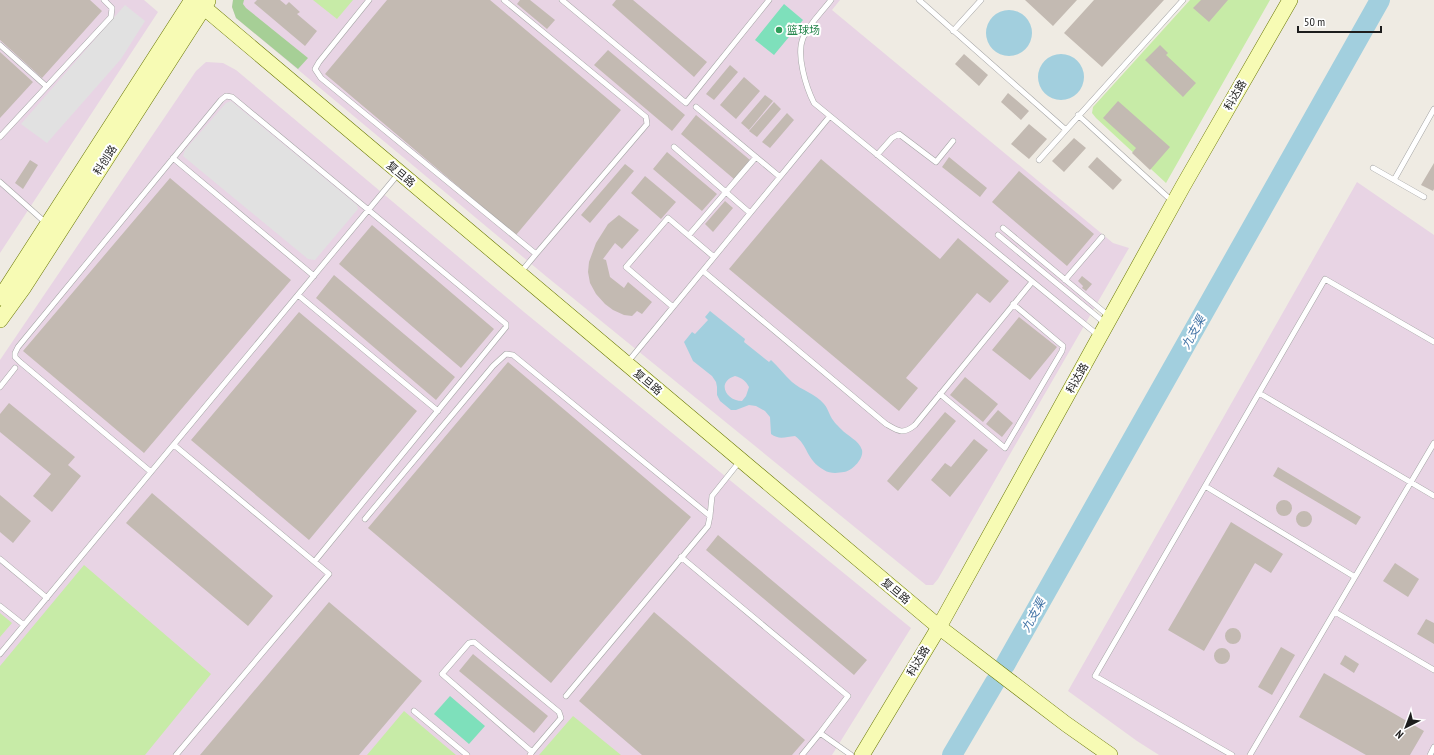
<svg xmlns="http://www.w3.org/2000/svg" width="1434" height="755" viewBox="0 0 1434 755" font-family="'PT Sans Narrow','Noto Sans SC',sans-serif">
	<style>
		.industrial { fill: #e8d4e4 }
		.grass { fill: #c7eba7 }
		.forest { fill: #a6cf96 }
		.pitch { fill: #7ee0bb }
		.parking { fill: #e1e1e1 }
		.water { fill: #a2cfde; fill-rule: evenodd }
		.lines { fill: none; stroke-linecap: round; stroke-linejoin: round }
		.river { stroke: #a2cfde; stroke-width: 20 }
		.building { fill: #c3bab2 }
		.lane-casing { stroke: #a4a4a4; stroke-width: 6 }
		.secondary-casing { stroke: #687602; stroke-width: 16 }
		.lane { stroke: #fff; stroke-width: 5 }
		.secondary { stroke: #f7fbb4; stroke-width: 15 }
		.leisure-dot { fill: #2e9e5b; stroke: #fff; stroke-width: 1.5 }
		.labels { text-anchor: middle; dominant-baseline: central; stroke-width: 4; stroke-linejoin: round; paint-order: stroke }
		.leisure-label { font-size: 11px; fill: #27864d; stroke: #fff; text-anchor: start }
		.street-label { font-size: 11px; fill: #1d1d1d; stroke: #fff }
		.water-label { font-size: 12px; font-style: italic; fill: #4475a7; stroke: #fff }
	</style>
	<rect width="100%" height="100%" fill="#efebe3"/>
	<path class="industrial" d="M0,0H144L158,12L0,253Z
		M233,0H840L832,10L1113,243L1129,248L938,579L933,585H926L547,277L236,18L232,7Z
		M206,62L223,63L236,70L524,312L911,628L832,755H0V360L196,71Z
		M1357,182L1434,235V755H1159L1137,741L1068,691Z"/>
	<path class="grass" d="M313,0H353L337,19Z
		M1190,0H1270L1166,183L1096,118L1092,113L1093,107Z
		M84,565L211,674L145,755H0V666Z
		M0,613L12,623L0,637Z
		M404,711L456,755H367Z
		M573,716L621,755H539Z"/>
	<path class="forest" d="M233,0H244L243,4L246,8L308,58L298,69L236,18L232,7Z"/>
	<path class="pitch" d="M784,4L803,20L774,55L755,40Z
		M450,696L485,726L469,744L434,714Z"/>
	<path class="parking" d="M125,5L145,21L121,59L47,143L21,124Z
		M231,101L357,205L358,209L315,260L308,259L183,156L185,150L226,103Z"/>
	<path class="water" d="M986 33a23 23 0 1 1 46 0a23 23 0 1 1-46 0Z
		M1038 77a23 23 0 1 1 46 0a23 23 0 1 1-46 0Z
		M710,311L745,339L744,342L769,362L771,360C779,367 784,375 792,382C801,390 816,394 824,404C827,407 828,411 830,415C832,420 837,425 841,429C847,436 859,440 862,450C864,459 852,471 844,472C838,473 830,474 824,470C806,460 808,445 795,436C785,437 779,440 771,434L770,417L765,411L756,406L749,405L736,410H731L720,401L717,395V387L716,382L712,376L693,361L684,342L692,332L695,334L708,320L705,317ZM735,376C742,378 746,381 749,387L746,396L742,401C726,401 716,382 735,376Z"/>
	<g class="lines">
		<path class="river" d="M1005,665L1380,0
			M952,755L995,682"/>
	</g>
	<path class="building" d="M0,0H90L102,11L42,78L0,40Z
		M257,0H280L286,5L289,2L300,12L297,14L317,31L305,46L254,3Z
		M387,0H490L621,110L516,235L325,74Z
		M520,0H530L555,20L547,29L517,4Z
		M616,0H633L707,62L694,77L612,5Z
		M1025,0H1077L1053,26Z
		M1094,0H1164L1102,67L1064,33Z
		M1201,0H1228L1209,22L1193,8Z
		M1160,45L1168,53L1166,55L1196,83L1183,97L1145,60Z
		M608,50L685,115L672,131L594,65Z
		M0,52L33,82L0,118Z
		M964,54L988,75L979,86L955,64Z
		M730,65L738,72L714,100L706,94Z
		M744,77L760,91L736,119L720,105Z
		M1008,93L1029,111L1021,120L1001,102Z
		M765,95L773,101L749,130L741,123Z
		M1118,101L1170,147L1150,170L1132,153L1136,148L1103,118Z
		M774,102L781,109L757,137L749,131Z
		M787,113L794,120L770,148L762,142Z
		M696,115L750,160L734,179L681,134Z
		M1029,124L1047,139L1029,159L1011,144Z
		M1074,138L1086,148L1064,172L1052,161Z
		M667,152L717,194L702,211L653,169Z
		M949,157L987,188L980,197L942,167Z
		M1097,157L1122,180L1113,190L1088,167Z
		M821,159L940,259L958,238L1009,281L990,303L977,293L906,378L918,388L899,411L729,269Z
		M30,160L38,165L23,189L15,183Z
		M1434,163V189L1433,191L1421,185Z
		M625,164L634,171L590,223L581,215Z
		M1019,171L1094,234L1067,266L992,202Z
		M645,176L676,202L661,219L631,193Z
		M170,178L291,280L144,453L23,351Z
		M725,201L733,208L713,232L705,224Z
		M619,215L639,230L622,249L615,243L603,259L606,260L610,277L624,288L628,282L652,302L642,314L637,311L632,316L624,315L613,310L605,304L596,294L590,283L588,272L589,262L596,243L608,224Z
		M372,225L494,329L461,368L339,264Z
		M334,275L455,377L436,400L316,298Z
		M1082,276L1092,284L1086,291L1082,288L1083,286L1078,281Z
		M299,312L417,411L309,540L191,440Z
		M1019,317L1057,347L1030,380L992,350Z
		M508,362L691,517L551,683L368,528Z
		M965,377L998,404L983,422L950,395Z
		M9,403L75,457L68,465L81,476L52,512L33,496L51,474L0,432V414Z
		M998,410L1013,423L1002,437L986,424Z
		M945,412L956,421L898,491L887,481Z
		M974,439L988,450L950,497L931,480L945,463L951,467Z
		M1278,467L1361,517L1356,525L1273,476Z
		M152,493L273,596L248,626L126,523Z
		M0,495L31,521L13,543L0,532Z
		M1276 508a8 8 0 1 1 16 0a8 8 0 1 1-16 0Z
		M1296 519a8 8 0 1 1 16 0a8 8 0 1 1-16 0Z
		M1231,522L1283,554L1271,573L1255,563L1204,651L1168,630Z
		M718,535L867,660L854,675L706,550Z
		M1395,563L1419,579L1408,597L1383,581Z
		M329,602L422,681L359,755H200Z
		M654,612L805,740L792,755H642L579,701Z
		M1426,619L1434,623V644L1417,634Z
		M1225 636a8 8 0 1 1 16 0a8 8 0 1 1-16 0Z
		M1281,647L1295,655L1272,695L1258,687Z
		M1214 656a8 8 0 1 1 16 0a8 8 0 1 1-16 0Z
		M473,654L548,716L534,733L459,671Z
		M1345,655L1359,664L1354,673L1340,664Z
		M1324,673L1424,731L1410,755H1366L1299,717Z"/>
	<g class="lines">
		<defs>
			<path id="lane" d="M369,0L319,62L315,69L321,78L536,254L647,124L646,117L504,0
				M562,0L686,103L769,0
				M831,0C822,12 809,24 803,38C796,55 806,87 814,103L1099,336
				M919,0L1066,130
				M953,31L981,0
				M0,45L46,86
				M696,107L780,177
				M1078,115L1172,201
				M0,137L111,17L112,8L104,0
				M674,147L750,213
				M877,155L892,138L899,134L936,162L953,141
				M173,158L314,276
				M1039,160L1183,0
				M1373,168L1424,197
				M1394,180L1434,109
				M0,182L46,223
				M1003,228L1110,317
				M689,235L756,157
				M998,235L1106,324
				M703,271L886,424C898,431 903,435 915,425L1032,282
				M521,272L536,254
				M1065,280L1102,237
				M298,295L438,411
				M673,307L626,267L668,218L714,257
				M627,363L830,116
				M0,387L15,368
				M1259,393L1434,496
				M940,394L1005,448L1062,351L1063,346L1013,304
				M174,445L329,574L176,755
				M151,472L20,362L15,357V353L18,347L221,100L226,96L232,97L506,324V327L315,561
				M1205,486L1355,577
				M365,519L493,366L506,354L513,355L710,516
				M681,557L848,696L820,733L802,755
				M0,559L47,598
				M0,606L24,625
				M1335,612L1434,670
				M0,654L399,173
				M566,696L708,526L710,516L712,496L740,461
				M414,711L467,755
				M820,733L851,755
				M530,755L532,752L561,718L559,712L474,642L469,643L442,674L532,752
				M1232,755L1095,676L1325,279L1434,342
				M1250,755L1434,443
				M1430,755L1434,747"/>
			<path id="secondary" d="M195,0L939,627L1066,724L1110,755
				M0,298L192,0
				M0,320L24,287L208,1
				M862,755L939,627L1183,186L1290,0"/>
		</defs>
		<use href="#lane" class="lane-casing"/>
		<use href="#secondary" class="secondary-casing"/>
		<use href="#lane" class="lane"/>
		<use href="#secondary" class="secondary"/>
	</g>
	<circle class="leisure-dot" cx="779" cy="30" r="4"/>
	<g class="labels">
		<g class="leisure-label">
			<text x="787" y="30">篮球场</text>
		</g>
		<g class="street-label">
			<text transform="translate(1235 95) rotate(-60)">科达路</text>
			<text transform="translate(105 160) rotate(-57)">科创路</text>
			<text transform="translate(401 174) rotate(40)">复旦路</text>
			<text transform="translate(1077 378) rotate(-61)">科达路</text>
			<text transform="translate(648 382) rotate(40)">复旦路</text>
			<text transform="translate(896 591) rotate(40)">复旦路</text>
			<text transform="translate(918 661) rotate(-59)">科达路</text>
		</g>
		<g class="water-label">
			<text transform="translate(1193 332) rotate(-61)">九支渠</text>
			<text transform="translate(1033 615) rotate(-61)">九支渠</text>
		</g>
	</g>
	<g transform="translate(1406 727) rotate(222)" stroke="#ffffff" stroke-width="3" paint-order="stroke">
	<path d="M0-3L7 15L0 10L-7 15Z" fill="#1d1d1d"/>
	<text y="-6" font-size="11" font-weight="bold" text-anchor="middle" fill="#1d1d1d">N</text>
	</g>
	<path d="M1298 26v6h83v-6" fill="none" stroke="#1d1d1d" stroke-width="2"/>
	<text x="1304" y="26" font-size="12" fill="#1d1d1d" stroke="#ffffff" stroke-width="3" paint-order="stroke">50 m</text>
</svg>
